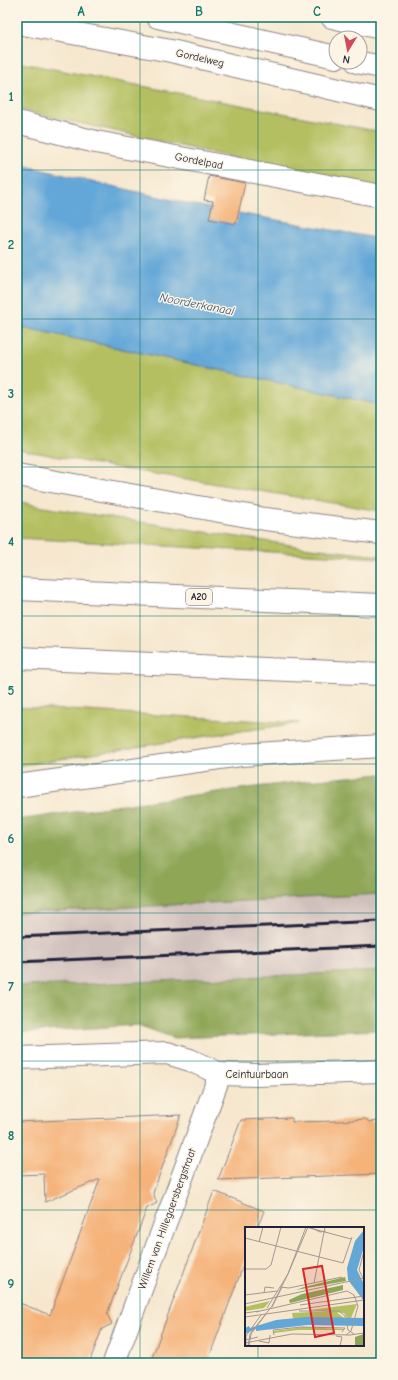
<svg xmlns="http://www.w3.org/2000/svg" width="398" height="1380" viewBox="0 0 398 1380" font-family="'Comic Neue',sans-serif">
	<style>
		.industrial { fill: #d0c0bc }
		.green { fill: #b3bf61; stroke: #6a704e }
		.forest { fill: #8ea657; stroke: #586449 }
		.water { fill: #63a7d8; stroke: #42648a }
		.building { fill: #f5b37a }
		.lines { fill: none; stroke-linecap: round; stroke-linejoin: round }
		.minor-casing { stroke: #8c8484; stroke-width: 24 }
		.major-casing { stroke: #8c8484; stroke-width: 24 }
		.highway-casing { stroke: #8c8484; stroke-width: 24 }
		.minor { stroke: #fff; stroke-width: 22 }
		.major { stroke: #fff; stroke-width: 22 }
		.highway { stroke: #fff; stroke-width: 22 }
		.rail { stroke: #22223b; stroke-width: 3 }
		.grid { fill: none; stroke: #0f766e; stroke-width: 1; stroke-opacity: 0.55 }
		.labels { text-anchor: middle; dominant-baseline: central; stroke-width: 3; stroke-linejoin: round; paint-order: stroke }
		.shield { fill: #fcf5e5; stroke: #63616e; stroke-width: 1 }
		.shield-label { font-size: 10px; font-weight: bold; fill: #22223b }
		.street-label { font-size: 11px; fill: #22223b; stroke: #fcf5e5 }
		.water-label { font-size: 12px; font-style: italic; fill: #3c577a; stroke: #fcf5e5 }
		.inset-road { fill: none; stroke: #a19893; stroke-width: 1 }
		.view { fill: #d62828; fill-opacity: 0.15; stroke: #d62828; stroke-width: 2 }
		.inset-edge { fill: none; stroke: #22223b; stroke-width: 2 }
		.neatline { fill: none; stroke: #0f766e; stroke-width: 1.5 }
		.grid-label { font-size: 13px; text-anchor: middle; font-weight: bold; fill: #0f766e }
	</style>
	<rect width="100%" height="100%" fill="#fcf5e5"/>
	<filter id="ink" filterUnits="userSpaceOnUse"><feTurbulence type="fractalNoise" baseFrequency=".025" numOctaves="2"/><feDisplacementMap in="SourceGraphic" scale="8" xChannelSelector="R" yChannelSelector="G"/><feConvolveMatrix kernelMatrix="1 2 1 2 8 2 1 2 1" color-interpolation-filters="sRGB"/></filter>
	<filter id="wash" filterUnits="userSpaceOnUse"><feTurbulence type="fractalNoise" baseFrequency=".012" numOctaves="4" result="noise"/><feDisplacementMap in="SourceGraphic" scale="16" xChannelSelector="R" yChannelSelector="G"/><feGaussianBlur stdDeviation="0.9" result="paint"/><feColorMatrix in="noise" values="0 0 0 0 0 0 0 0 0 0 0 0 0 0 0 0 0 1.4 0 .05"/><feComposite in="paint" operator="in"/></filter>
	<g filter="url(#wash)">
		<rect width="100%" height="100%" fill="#f6e7ce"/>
		<path class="industrial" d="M381,894V971L91,984L17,986V913Z"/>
		<path class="green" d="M17,62L381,132V191L17,109Z
			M17,326L381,405V511L113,467L17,449Z
			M17,501L43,507L310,548L381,556V558L17,538Z
			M17,707L33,708L299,723L200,737L17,766Z"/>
		<path class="forest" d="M381,774V894L17,913V820C138,803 259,784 381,774Z
			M381,971V1030L174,1038L138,1025L17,1033V986L91,984Z"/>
		<path class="water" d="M17,164L194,205L381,239V405L17,326Z"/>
		<g id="blocks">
			<path class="building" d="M209,176L245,183L236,224L209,219L213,201L204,200Z
				M181,1115L153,1193L157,1203L147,1208L107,1314L112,1324L102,1329L89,1363H17V1302L50,1315L100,1179L45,1202L44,1174L17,1175V1122Z
				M292,1118V1122L340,1121L366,1119L369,1122L381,1121V1174L218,1180L241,1120Z
				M214,1191L264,1211L257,1228H246V1258L207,1363H150Z"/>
		</g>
	</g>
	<g filter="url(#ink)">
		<use href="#blocks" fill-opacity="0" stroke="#8c8484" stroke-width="1"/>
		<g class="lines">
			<defs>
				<path id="minor" d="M332,17L381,28
					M17,122L96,142L381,196
					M17,1058L167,1053L190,1060L220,1074L256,1075L381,1071
					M114,1363L220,1074"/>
				<path id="major" d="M158,17L336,57
					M17,23L171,51L381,100
					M357,62L381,67"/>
				<path id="highway" d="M17,475L265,519L381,533
					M17,589L381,605
					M17,658L381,674
					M17,786L241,755L381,746"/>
			</defs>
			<use href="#minor" class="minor-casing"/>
			<use href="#major" class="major-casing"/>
			<use href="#highway" class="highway-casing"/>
			<use href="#minor" class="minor"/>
			<use href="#major" class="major"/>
			<use href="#highway" class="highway"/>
			<path class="rail" d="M17,937L381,921
				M17,962L381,946"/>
		</g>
	</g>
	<path class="grid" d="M140,17V1363M258,17V1228M17,170H381M17,319H381M17,467H381M17,616H381M17,764H381M17,913H381M17,1061H381M17,1210H381M258,1345V1363"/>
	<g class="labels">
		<rect class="shield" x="186" y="589" width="26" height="16" rx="3"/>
		<g class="shield-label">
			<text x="199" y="597">A20</text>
		</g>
		<g class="street-label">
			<text transform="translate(200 58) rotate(13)">Gordelweg</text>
			<text transform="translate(199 161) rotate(11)">Gordelpad</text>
			<text x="257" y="1074">Ceintuurbaan</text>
			<text transform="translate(167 1219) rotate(-70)">Willem van Hillegaersbergstraat</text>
		</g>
		<g class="water-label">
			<text transform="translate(197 304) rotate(11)">Noorderkanaal</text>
		</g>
	</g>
	<g transform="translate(245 1227)">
		<rect width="119" height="119" fill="#f6e7ce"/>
		<path d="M25,74L19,81L0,84V80ZM112,77L106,91H102L99,86L64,83ZM66,85H91L99,91H48L47,86ZM58,100L99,102V103H53L29,106V104Z" fill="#b3bf61"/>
		<path d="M100,50L101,54L51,63L59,60ZM98,58V63L45,76L44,73L57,67ZM119,107L118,118L110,119V110Z" fill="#8ea657"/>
		<path d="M119,3V20L112,43L119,57V74L103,53L102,41L110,14ZM61,90L119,91V99L62,98L11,104V102L0,107V101L4,99L5,101L31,93Z" fill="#63a7d8"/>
		<path class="inset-road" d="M61,0L106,12M65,0L75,5L81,4M0,11L98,36L107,10M14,15L18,0M119,24L114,43L119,53M0,42H21L26,38L36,0M69,56L80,0M35,60L44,61L97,50M19,66L20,60L29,61M0,68L32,64M0,77L119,51M55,78L119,69M27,80L37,60M22,81L43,47L61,0M54,84H94L100,89L103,103L109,107M11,85L102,64L109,68L113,79L106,104L101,108M0,86L14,84M0,90L119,73M29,108L28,103L56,100L100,101L97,105M91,109L97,110L95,119M0,113L13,110M14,114L24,116L25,108M0,116L47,107L105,108L119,106M1,119V109L16,88M3,119L5,107L27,79L42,49L63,0M4,119L6,107L21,87M34,119H59"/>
		<path class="view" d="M77,39L89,106L70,110L58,42Z"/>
		<rect width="119" height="119" class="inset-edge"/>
	</g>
	<rect width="398" height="1380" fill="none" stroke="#fcf5e5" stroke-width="44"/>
	<g transform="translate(348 50) rotate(190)"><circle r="19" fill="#fcf5e5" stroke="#a5a1a1"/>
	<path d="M0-3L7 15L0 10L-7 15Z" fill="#d1495b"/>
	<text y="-6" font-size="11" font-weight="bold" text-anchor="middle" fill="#22223b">N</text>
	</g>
	<rect x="22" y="22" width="354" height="1336" class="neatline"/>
	<g class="grid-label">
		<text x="81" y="16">A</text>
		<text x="199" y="16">B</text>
		<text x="317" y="16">C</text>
		<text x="11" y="101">1</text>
		<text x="11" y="249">2</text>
		<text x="11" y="398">3</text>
		<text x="11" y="546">4</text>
		<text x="11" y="695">5</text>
		<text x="11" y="843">6</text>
		<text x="11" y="991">7</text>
		<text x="11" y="1140">8</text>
		<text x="11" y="1288">9</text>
	</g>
</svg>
